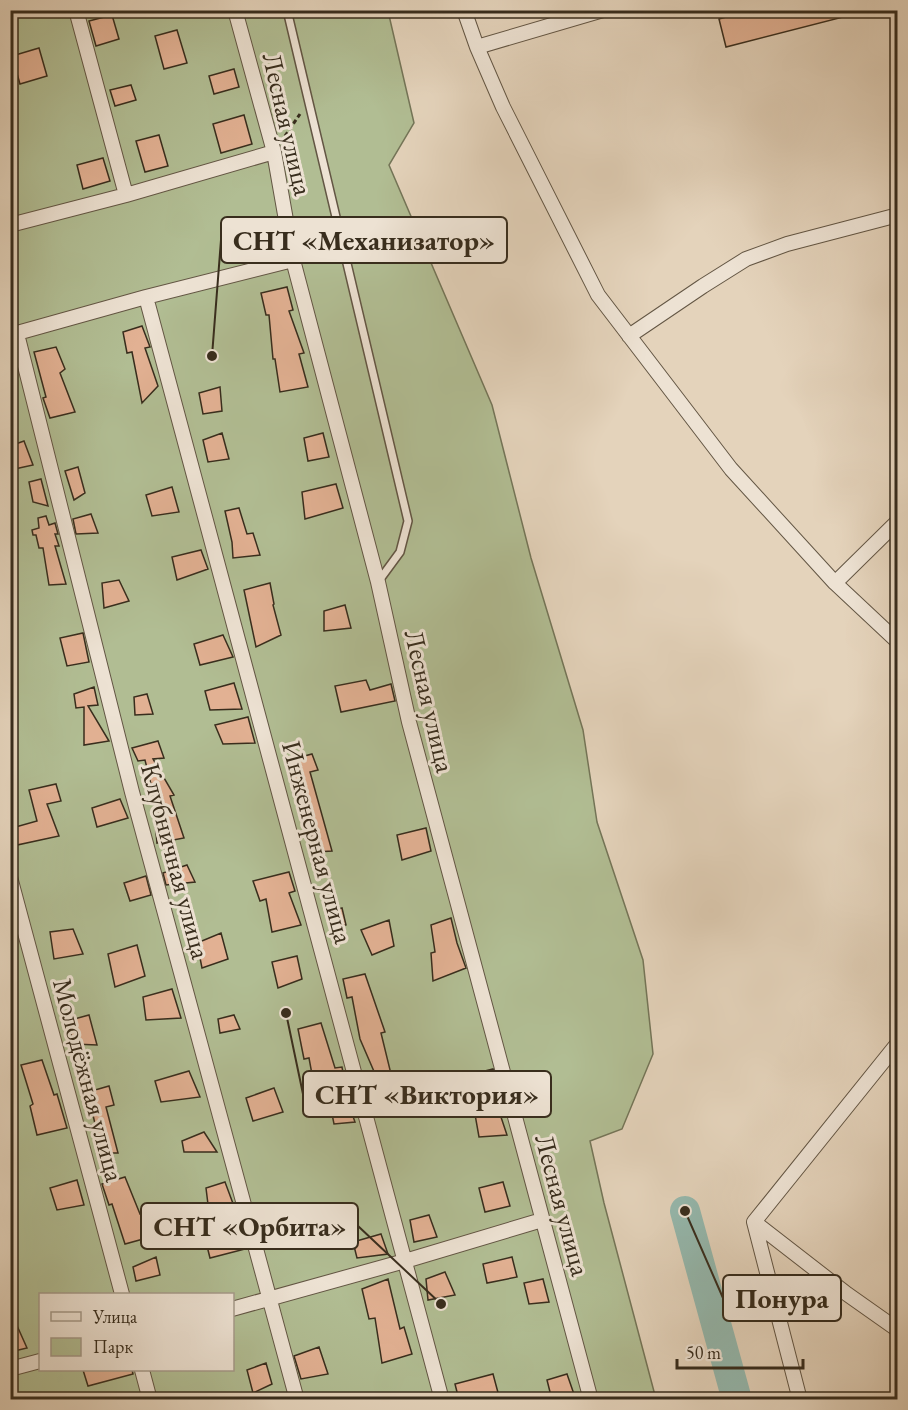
<svg xmlns="http://www.w3.org/2000/svg" width="908" height="1410" viewBox="0 0 908 1410" font-family="'EB Garamond',serif">
	<style>
		.green { fill: #b1bd93; stroke: #747558; stroke-width: 1.5; fill-rule: evenodd }
		.lines { fill: none; stroke-linecap: round; stroke-linejoin: round }
		.river { stroke: #95b8ad; stroke-width: 30 }
		.building { fill: #e2b193; stroke: #382d1d; stroke-width: 1.5 }
		.service-casing { stroke: #635644; stroke-width: 10 }
		.minor-casing { stroke: #635644; stroke-width: 16 }
		.path { stroke: #382d1d; stroke-width: 3; stroke-dasharray: 4.5 3; stroke-linecap: butt }
		.service { stroke: #ede2d3; stroke-width: 7 }
		.minor { stroke: #ede2d3; stroke-width: 14 }
		.labels { text-anchor: middle; dominant-baseline: central; stroke-width: 6; stroke-linejoin: round; paint-order: stroke }
		.street-label { font-size: 27px; fill: #382d1d; stroke: #ede2d3 }
		.leader { fill: none; stroke: #382d1d; stroke-width: 2 }
		.callout-dot { fill: #382d1d; stroke: #ede2d3; stroke-width: 2 }
		.callout { fill: #ede2d3; stroke: #382d1d; stroke-width: 2 }
		.callout-label { font-size: 28px; text-anchor: middle; font-weight: bold; fill: #382d1d }
	</style>
	<rect width="100%" height="100%" fill="#e4d3bb"/>
	<filter id="stains"><feTurbulence type="fractalNoise" baseFrequency=".00333" numOctaves="4"/><feColorMatrix values="0 0 0 0 .2 0 0 0 0 .09 0 0 0 0 .02 0 0 0 .5 -.17"/></filter>
	<radialGradient id="worn" r=".72"><stop offset=".6" stop-color="#630" stop-opacity="0"/><stop offset="1" stop-color="#630" stop-opacity=".3"/></radialGradient>
	<path class="green" d="M10,11H388L414,123L389,165L492,405L531,558L583,730L597,822L643,960L653,1054L622,1129L590,1141L604,1203L656,1399H11ZM40,1294H232V1370H40Z"/>
	<g class="lines">
		<path class="river" d="M685,1211L737,1400"/>
	</g>
	<path class="building" d="M751,10H851V15L726,47L719,19Z
		M112,15L119,39L96,46L89,21Z
		M177,30L187,63L164,69L155,36Z
		M39,48L47,76L20,84L12,56Z
		M234,69L239,87L214,94L209,76Z
		M131,85L136,100L115,106L110,90Z
		M244,115L252,144L221,153L213,124Z
		M159,135L168,166L145,172L136,141Z
		M103,158L110,181L83,189L77,165Z
		M287,287L293,310L289,311L304,353L299,354L308,387L280,392L275,359H273L269,315H266L261,293Z
		M142,326L150,347L145,348L158,386L142,403L132,352L127,353L123,332Z
		M56,347L65,369L60,373L75,412L50,418L43,398L46,397L34,352Z
		M220,387L222,411L203,414L199,393Z
		M222,433L229,459L208,462L203,440Z
		M323,433L329,457L308,461L304,438Z
		M24,441L33,465L10,470V446Z
		M78,467L85,493L74,500L65,471Z
		M41,479L48,506L33,502L29,482Z
		M336,484L343,508L305,519L302,492Z
		M172,487L179,512L152,516L146,495Z
		M239,508L247,534L253,533L260,555L233,558L232,542L225,511Z
		M91,514L98,533L76,534L73,519Z
		M46,516L49,525L55,523L58,534H55L59,546H55L66,584L49,585L43,548H39L36,535H33L32,530L39,528L38,518Z
		M201,550L208,569L177,580L172,557Z
		M119,580L129,601L104,608L102,583Z
		M270,583L274,604L273,605L281,635L256,647L244,590Z
		M345,605L351,628L324,631V611Z
		M83,633L89,662L67,666L60,638Z
		M223,635L233,657L200,665L194,644Z
		M366,680L370,690L391,684L395,701L341,712L335,686Z
		M234,683L242,709L210,710L205,691Z
		M94,687L98,705L88,706L109,741L84,745V707L76,708L74,694Z
		M147,694L153,714L135,715L134,697Z
		M248,717L255,743L223,744L215,725Z
		M158,741L164,758L153,759L174,795L170,796L184,838L157,843L155,822L160,821L145,760L138,761L132,748Z
		M312,754L318,770L310,772L332,851L316,852L305,809L301,810L293,778L290,760Z
		M56,784L61,801L47,804L59,836L17,845L12,828L37,821L29,790Z
		M120,799L128,818L97,827L92,808Z
		M426,828L431,851L402,860L397,835Z
		M187,865L195,882L166,885L163,873Z
		M289,872L295,891L289,893L301,925L272,932L266,899L260,901L253,881Z
		M146,876L151,895L130,901L124,883Z
		M342,908L346,925L330,928L326,913Z
		M451,918L457,943L466,968L433,981L431,953L435,952L431,925Z
		M389,920L394,946L372,955L361,930Z
		M73,929L83,954L54,959L50,932Z
		M221,933L228,959L202,968L197,943Z
		M137,945L145,976L115,987L108,954Z
		M297,956L302,979L278,988L272,962Z
		M365,974L385,1032L381,1033L392,1078L376,1076L360,1039L352,997L347,998L343,979Z
		M172,989L181,1018L146,1020L143,997Z
		M89,1015L97,1045L74,1044L67,1021Z
		M234,1015L240,1029L220,1033L218,1019Z
		M321,1023L335,1068L342,1067L349,1105L355,1122L334,1124L328,1094L316,1096L309,1058L304,1059L298,1029Z
		M42,1060L54,1095L57,1094L67,1128L37,1135L30,1106L33,1104L21,1065Z
		M493,1069L500,1095L494,1096L507,1135L479,1137L473,1103L451,1110L445,1081Z
		M189,1071L200,1097L161,1102L155,1081Z
		M109,1086L114,1105L106,1107L118,1153H99L91,1125L95,1124L88,1092Z
		M274,1088L283,1112L253,1121L246,1098Z
		M204,1132L217,1152H184L182,1141Z
		M125,1177L140,1214L142,1213L154,1236L125,1244L112,1204L109,1205L102,1184Z
		M77,1180L84,1205L57,1210L50,1188Z
		M225,1182L238,1217L243,1237L242,1238L245,1249L210,1258L205,1238L212,1237L206,1188Z
		M503,1182L510,1206L485,1212L479,1188Z
		M429,1215L437,1237L414,1242L410,1220Z
		M381,1234L388,1254L357,1258L353,1242Z
		M156,1257L160,1275L136,1281L133,1267Z
		M512,1257L517,1277L487,1283L483,1264Z
		M445,1272L455,1295L428,1300L426,1279Z
		M388,1279L400,1329L404,1327L412,1354L382,1363L375,1318L369,1319L362,1289Z
		M543,1279L549,1302L529,1304L524,1283Z
		M10,1310L27,1348L10,1352Z
		M319,1347L328,1374L301,1379L294,1356Z
		M266,1363L272,1384L253,1393L247,1370Z
		M83,1370H132L133,1374L88,1386Z
		M493,1374L500,1400H459L455,1384Z
		M567,1374L576,1400H552L547,1380Z"/>
	<g class="lines">
		<defs>
			<path id="service" d="M287,10L408,521L400,552L378,582"/>
			<path id="minor" d="M76,10L126,195
				M235,10L274,152L293,260L378,582L409,722L591,1400
				M464,10L477,47L503,107L598,295L731,469L835,583L898,642
				M477,47L603,10
				M10,225L126,195L274,152
				M146,297L442,1400
				M17,334L132,792L297,1400
				M10,335L146,297L293,260
				M629,336L703,286L746,259L787,244L898,215
				M835,583L898,521
				M10,877L122,1294
				M898,1043L754,1222L847,1294L898,1330
				M754,1222L800,1400
				M232,1309L405,1261L542,1220
				M10,1369L40,1361
				M142,1370L150,1400"/>
		</defs>
		<use href="#service" class="service-casing"/>
		<use href="#minor" class="minor-casing"/>
		<path class="path" d="M285,136L300,114
			M305,248L326,228"/>
		<use href="#service" class="service"/>
		<use href="#minor" class="minor"/>
	</g>
	<g class="labels">
		<g class="street-label">
			<text transform="translate(288 124) rotate(77)">Лесная улица</text>
			<text transform="translate(430 701) rotate(77)">Лесная улица</text>
			<text transform="translate(318 842) rotate(75)">Инженерная улица</text>
			<text transform="translate(176 861) rotate(75)">Клубничная улица</text>
			<text transform="translate(89 1080) rotate(75)">Молодёжная улица</text>
			<text transform="translate(563 1205) rotate(75)">Лесная улица</text>
		</g>
	</g>
	<path class="leader" d="M212 356L221 240M286 1013L303 1094M441 1304L358 1226M685 1211L723 1298"/>
	<g class="callout-dot">
		<circle cx="212" cy="356" r="6"/>
		<circle cx="286" cy="1013" r="6"/>
		<circle cx="441" cy="1304" r="6"/>
		<circle cx="685" cy="1211" r="6"/>
	</g>
	<g class="callout">
		<rect x="221" y="217" width="286" height="46" rx="6"/>
		<rect x="303" y="1071" width="248" height="46" rx="6"/>
		<rect x="141" y="1203" width="217" height="46" rx="6"/>
		<rect x="723" y="1275" width="118" height="46" rx="6"/>
	</g>
	<g class="callout-label">
		<text x="364" y="250">СНТ «Механизатор»</text>
		<text x="427" y="1104">СНТ «Виктория»</text>
		<text x="250" y="1236">СНТ «Орбита»</text>
		<text x="782" y="1308">Понура</text>
	</g>
	<rect width="908" height="1410" fill="none" stroke="#e4d3bb" stroke-width="36"/>
	<rect x="12" y="12" width="884" height="1386" fill="none" stroke="#382d1d" stroke-width="3"/>
	<rect x="18" y="18" width="872" height="1374" fill="none" stroke="#382d1d" stroke-width="1.5"/>
	<rect x="39" y="1293" width="195" height="78" fill="#ede2d3" stroke="#a59a8a" stroke-width="1.5"/>
	<rect x="51" y="1312" width="30" height="9" fill="#ede2d3" stroke="#a59a8a" stroke-width="1.5"/>
	<text x="93" y="1323" font-size="18" fill="#382d1d">Улица</text>
	<rect x="51" y="1338" width="30" height="18" fill="#b1bd93" stroke="#a59a8a" stroke-width="1.5"/>
	<text x="93" y="1353" font-size="18" fill="#382d1d">Парк</text>
	<path d="M677 1359v9h126v-9" fill="none" stroke="#382d1d" stroke-width="3"/>
	<text x="686" y="1359" font-size="18" fill="#382d1d" stroke="#ede2d3" stroke-width="4.5" paint-order="stroke">50 m</text>
	<rect width="100%" height="100%" filter="url(#stains)"/>
	<rect width="100%" height="100%" fill="url(#worn)"/>
</svg>
